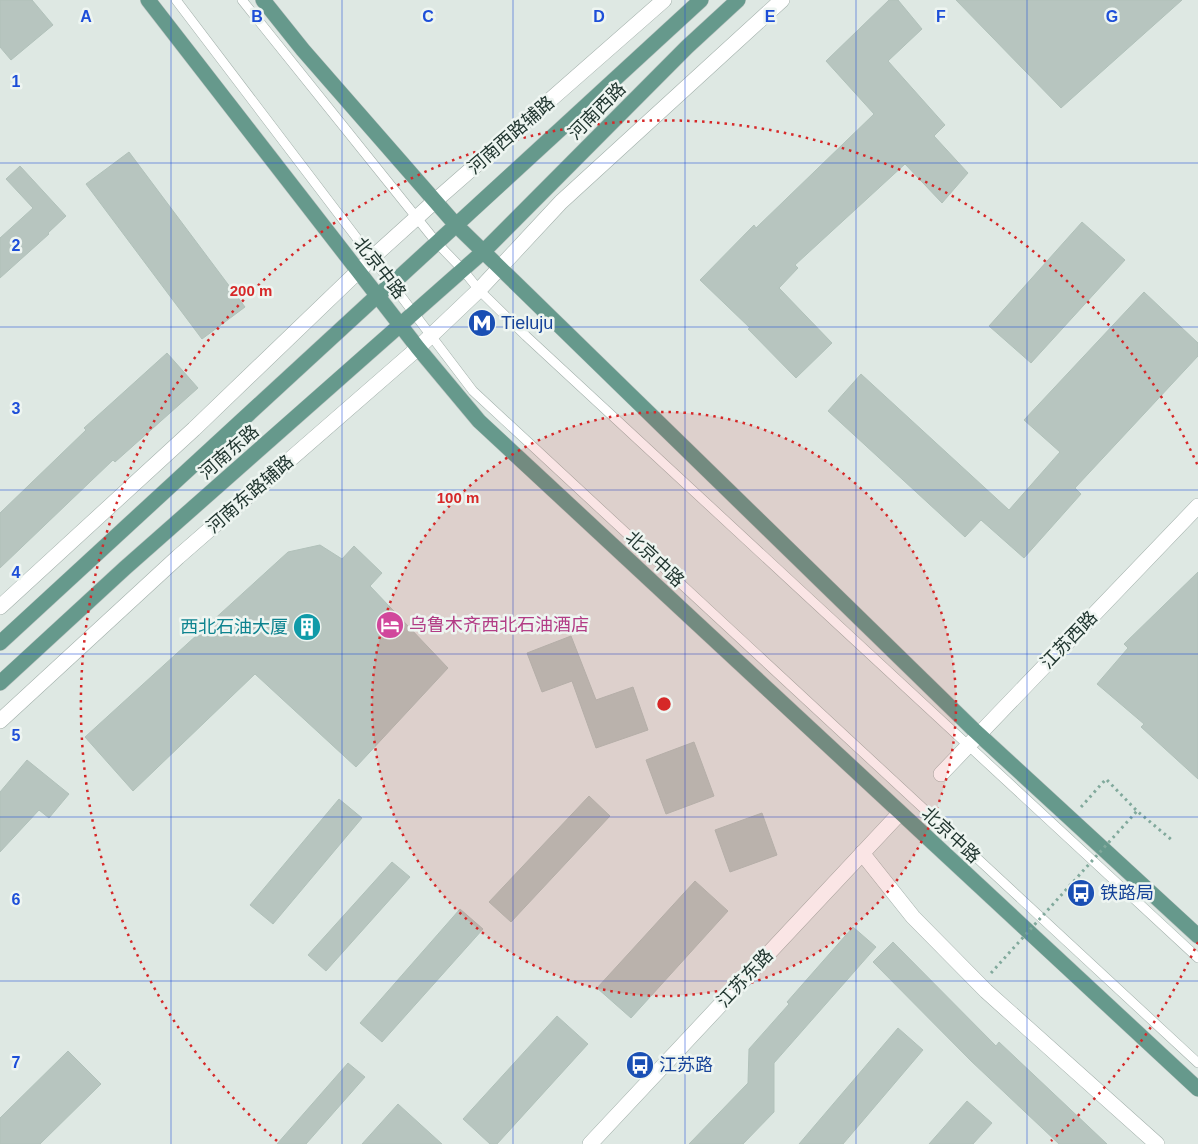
<svg xmlns="http://www.w3.org/2000/svg" width="1198" height="1144" viewBox="0 0 1198 1144" font-family="Helvetica,'Noto Sans SC',sans-serif">
	<style>
		.building { fill: #b7c5bf; stroke: #b1c1ba }
		.lines { fill: none; stroke-linecap: round; stroke-linejoin: round }
		.service-casing { stroke: #a2afaa; stroke-width: 10 }
		.minor-casing { stroke: #a2afaa; stroke-width: 16 }
		.tertiary-casing { stroke: #a2afaa; stroke-width: 16 }
		.primary-casing { stroke: #bcc3c1; stroke-width: 16 }
		.path { stroke: #81a99c; stroke-width: 3; stroke-dasharray: 2.5 4; stroke-linecap: butt }
		.service { stroke: #fff; stroke-width: 9 }
		.minor { stroke: #fff; stroke-width: 15 }
		.tertiary { stroke: #fff; stroke-width: 15 }
		.primary { stroke: #66998c; stroke-width: 15 }
		.path-bridge { stroke: #81a99c; stroke-width: 3; stroke-dasharray: 2.5 4; stroke-linecap: butt }
		.grid { fill: none; stroke: #1d4ed8; stroke-width: 1; stroke-opacity: 0.55 }
		.ring { fill: none; stroke: #d62828; stroke-width: 2.5; stroke-dasharray: 2.5 5 }
		.labels { text-anchor: middle; dominant-baseline: central; stroke-width: 5; stroke-linejoin: round; paint-order: stroke }
		.street-label { font-size: 18px; fill: #213630; stroke: #eef5f1 }
		.transit-label { font-size: 18px; fill: #164399; stroke: #eef5f1; text-anchor: start }
		.hotel-label { font-size: 18px; fill: #b23c85; stroke: #eef5f1; text-anchor: start }
		.culture-label { font-size: 18px; fill: #0d838f; stroke: #eef5f1; text-anchor: end }
		.grid-label { font-size: 16px; text-anchor: middle; font-weight: bold; fill: #1d4ed8; stroke: #eef5f1; stroke-width: 5; stroke-linejoin: round; paint-order: stroke }
		.centre { fill: #d62828; stroke: #eef5f1; stroke-width: 2.5 }
		.ring-label { font-size: 15px; text-anchor: middle; font-weight: bold; fill: #d62828; stroke: #eef5f1; stroke-width: 5; stroke-linejoin: round; paint-order: stroke }
	</style>
	<rect width="100%" height="100%" fill="#dee8e3"/>
	<path class="building" d="M0,0H32L53,25L11,60L0,47Z
		M889,0H898L922,29L888,61L945,125L934,136L968,173L942,203L905,164L795,265L798,268L779,288L832,343L796,378L748,329L750,328L700,280L754,225L756,228L874,114L826,61Z
		M956,0H1182L1061,108Z
		M129,152L245,307L202,339L86,184Z
		M20,166L66,216L48,233L49,234L0,278V238L33,208L6,179Z
		M1082,222L1125,260L1031,363L989,326Z
		M1144,292L1198,343V356L1075,488L1081,494L1024,558L981,520L965,537L828,411L861,374L1009,510L1060,452L1024,420Z
		M167,353L198,388L115,462L113,460L0,568V513L86,430L84,428Z
		M320,545L342,559L354,546L382,573L370,586L448,668L356,767L255,674L133,791L85,737L288,552Z
		M1198,572V779L1141,727L1144,724L1097,684L1128,648L1124,644Z
		M571,636L596,700L633,687L648,730L596,748L572,681L542,692L527,653Z
		M694,742L714,796L666,814L646,760Z
		M27,760L69,794L49,818L39,810L0,852V792Z
		M589,796L610,816L511,922L489,902Z
		M339,799L362,818L273,924L250,905Z
		M762,813L777,855L730,872L715,830Z
		M392,862L410,877L326,971L308,955Z
		M695,881L728,911L631,1018L597,988Z
		M460,909L483,929L382,1042L360,1023Z
		M853,927L876,947L774,1063V1112L743,1144H689L748,1083L749,1049L789,1004L787,1002Z
		M893,942L996,1046L999,1042L1107,1144H1059L971,1061L873,962Z
		M557,1016L588,1044L497,1144H490L463,1119Z
		M898,1028L923,1050L843,1144H799Z
		M68,1051L101,1084L40,1144H0V1118Z
		M348,1063L365,1077L306,1144H277Z
		M967,1101L992,1123L973,1144H929Z
		M398,1104L442,1144H362Z"/>
	<g class="lines">
		<defs>
			<path id="service" d="M176,0L473,391L1198,1063
				M242,0L437,243L463,270L479,290L526,336L1198,958"/>
			<path id="minor" d="M862,853L913,917L986,991L1157,1144"/>
			<path id="tertiary" d="M0,607L194,429L373,257L435,201L664,0
				M0,721L178,557L418,348L479,290L561,202L782,0
				M941,774L1198,506
				M590,1144L900,813"/>
			<path id="primary" d="M148,0L418,348L479,421L1198,1089
				M263,0L303,50L456,225L973,729L1198,936
				M0,643L378,295L393,283L701,0
				M0,683L125,568L484,251L687,47L738,0"/>
		</defs>
		<use href="#service" class="service-casing"/>
		<use href="#minor" class="minor-casing"/>
		<use href="#tertiary" class="tertiary-casing"/>
		<use href="#primary" class="primary-casing"/>
		<path class="path" d="M1081,807L1106,779L1137,811L1173,841"/>
		<use href="#service" class="service"/>
		<use href="#minor" class="minor"/>
		<use href="#tertiary" class="tertiary"/>
		<use href="#primary" class="primary"/>
		<path class="path-bridge" d="M991,973L1137,811"/>
	</g>
	<path class="grid" d="M171,0V1144M342,0V1144M513,0V1144M685,0V1144M856,0V1144M1027,0V1144M0,163H1198M0,327H1198M0,490H1198M0,654H1198M0,817H1198M0,981H1198"/>
	<circle cx="664" cy="704" r="292" fill="#d62828" fill-opacity=".12"/>
	<g class="ring">
		<circle cx="664" cy="704" r="292"/>
		<path d="M1198 942A584 584 0 0 1 1051 1141M277 1141A584 584 0 1 1 1198 466"/>
	</g>
	<defs>
		<symbol id="metro-disc" viewBox="-11 -11 22 22"><circle r="9.5" fill="#1a4fb4" stroke="#eef5f1"/><path d="M-5.5 5V-5H-3L0 0L3-5H5.5V5H3V-.5L0 4L-3-.5V5Z" fill="#fff"/></symbol>
		<symbol id="hotel-disc" viewBox="-11 -11 22 22"><circle r="9.5" fill="#d1479c" stroke="#eef5f1"/><path d="M-6-4.5h1.5V1H6V5H4.5V3h-9V5H-6ZM-4 0a1.8 1.8 0 1 1 3.6 0ZM.5 0V-2.5h3Q6-2.5 6 0Z" fill="#fff"/></symbol>
		<symbol id="building-disc" viewBox="-11 -11 22 22"><circle r="9.5" fill="#0f9aa8" stroke="#eef5f1"/><path d="M-4-6H4V6H1V3H-1V6H-4ZM-2.5-4.3h1.7v1.8h-1.7ZM.8-4.3h1.7v1.8H.8ZM-2.5-1h1.7V.8h-1.7ZM.8-1h1.7V.8H.8Z" fill="#fff"/></symbol>
		<symbol id="bus-disc" viewBox="-11 -11 22 22"><circle r="9.5" fill="#1a4fb4" stroke="#eef5f1"/><path d="M-5-6H5V4H4V6H2V4H-2V6H-4V4H-5ZM-3.5-4V0h7V-4ZM-3.5 1.2v1.5H-2V1.2ZM2 1.2v1.5H3.5V1.2Z" fill="#fff"/></symbol>
	</defs>
	<g fill-rule="evenodd">
		<use href="#metro-disc" x="466" y="307" width="32" height="32"/>
		<use href="#hotel-disc" x="374" y="609" width="32" height="32"/>
		<use href="#building-disc" x="291" y="611" width="32" height="32"/>
		<use href="#bus-disc" x="1065" y="877" width="32" height="32"/>
		<use href="#bus-disc" x="624" y="1049" width="32" height="32"/>
	</g>
	<g class="labels">
		<g class="street-label">
			<text transform="translate(597 111) rotate(-45)">河南西路</text>
			<text transform="translate(511 135) rotate(-41)">河南西路辅路</text>
			<text transform="translate(380 268) rotate(52)">北京中路</text>
			<text transform="translate(229 452) rotate(-41)">河南东路</text>
			<text transform="translate(250 494) rotate(-41)">河南东路辅路</text>
			<text transform="translate(655 559) rotate(43)">北京中路</text>
			<text transform="translate(1069 640) rotate(-46)">江苏西路</text>
			<text transform="translate(951 835) rotate(43)">北京中路</text>
			<text transform="translate(745 978) rotate(-47)">江苏东路</text>
		</g>
		<g class="transit-label">
			<text x="501" y="323">Tieluju</text>
			<text x="1100" y="893">铁路局</text>
			<text x="659" y="1065">江苏路</text>
		</g>
		<g class="hotel-label">
			<text x="409" y="625">乌鲁木齐西北石油酒店</text>
		</g>
		<g class="culture-label">
			<text x="288" y="627">西北石油大厦</text>
		</g>
	</g>
	<g class="grid-label">
		<text x="86" y="22">A</text>
		<text x="257" y="22">B</text>
		<text x="428" y="22">C</text>
		<text x="599" y="22">D</text>
		<text x="770" y="22">E</text>
		<text x="941" y="22">F</text>
		<text x="1112" y="22">G</text>
		<text x="16" y="87">1</text>
		<text x="16" y="251">2</text>
		<text x="16" y="414">3</text>
		<text x="16" y="578">4</text>
		<text x="16" y="741">5</text>
		<text x="16" y="905">6</text>
		<text x="16" y="1068">7</text>
	</g>
	<circle cx="664" cy="704" r="8" class="centre"/>
	<g class="ring-label">
		<text x="251" y="296">200 m</text>
		<text x="458" y="503">100 m</text>
	</g>
</svg>
